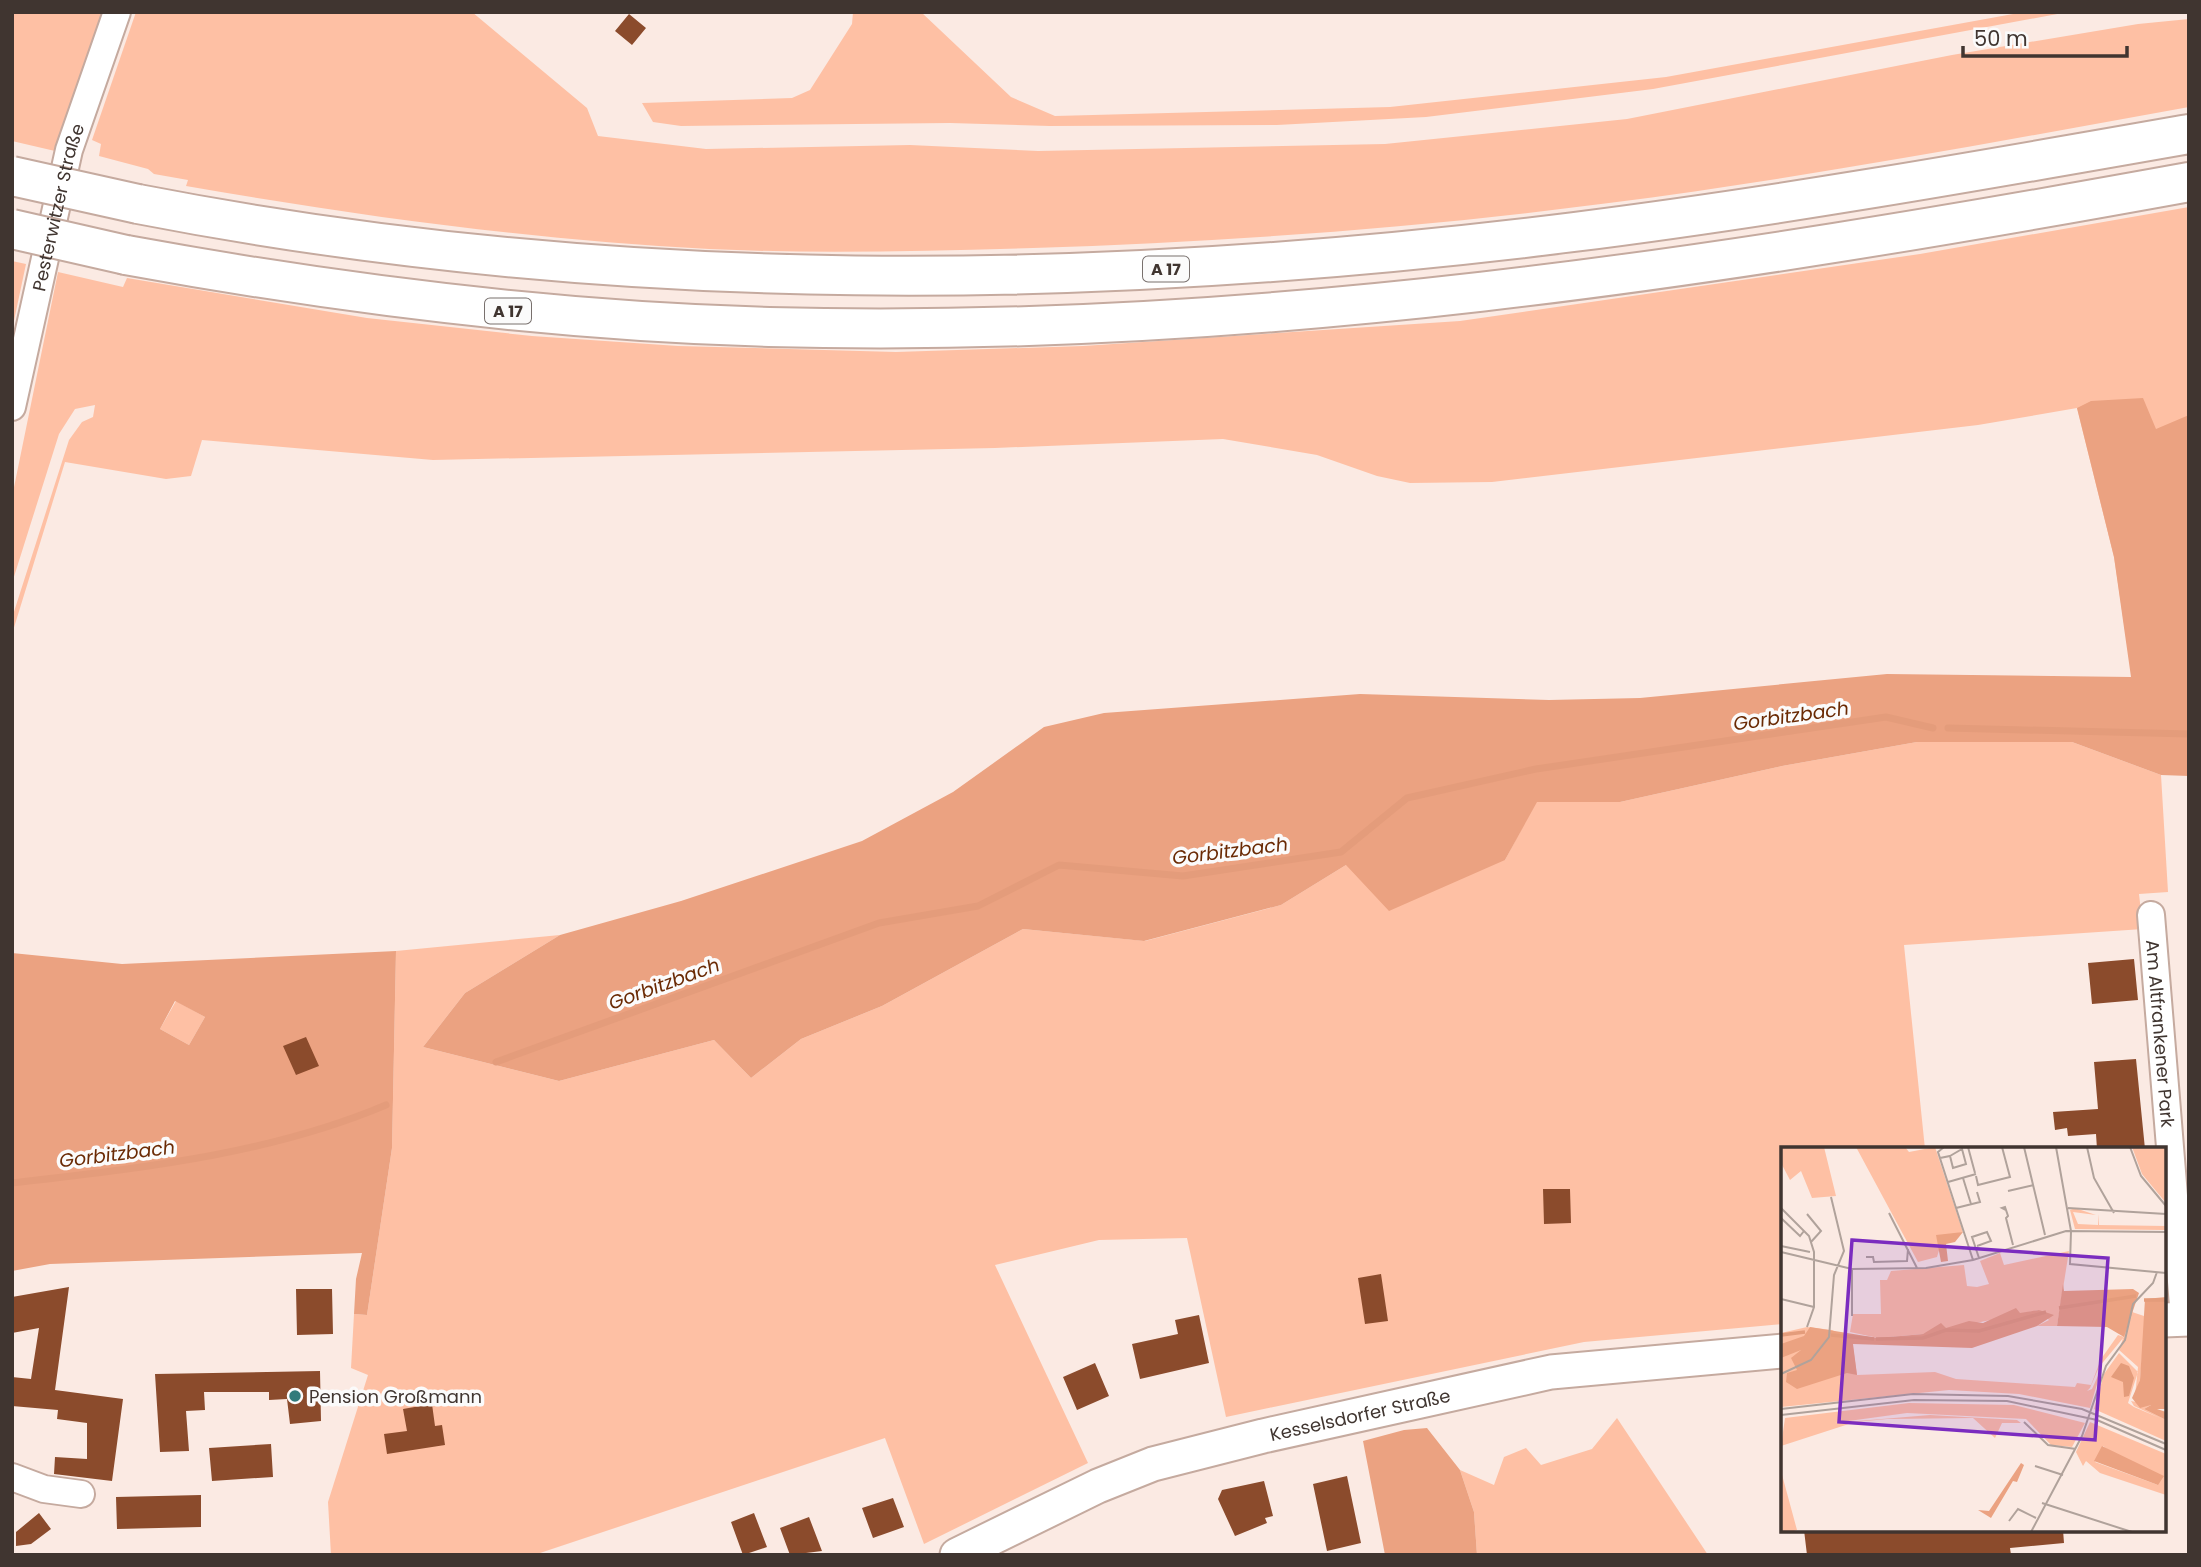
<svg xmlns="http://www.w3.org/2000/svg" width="2201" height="1567" viewBox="0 0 2201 1567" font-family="Poppins,sans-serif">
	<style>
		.green { fill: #fec0a4 }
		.forest { fill: #eba281; fill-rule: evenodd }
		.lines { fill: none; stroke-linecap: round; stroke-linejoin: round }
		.stream { stroke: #e49c7b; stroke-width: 7 }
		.building { fill: #8b4b2c }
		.minor-casing { stroke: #c5aa9f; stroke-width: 30 }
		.major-casing { stroke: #c5aa9f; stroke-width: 37 }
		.highway-casing { stroke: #c5aa9f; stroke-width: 42 }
		.minor { stroke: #fff; stroke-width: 26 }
		.major { stroke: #fff; stroke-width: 33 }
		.highway { stroke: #fff; stroke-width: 38 }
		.highway-bridge-casing { stroke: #c5aa9f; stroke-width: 42; stroke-linecap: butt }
		.highway-bridge { stroke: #fff; stroke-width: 38 }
		.poi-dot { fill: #317a7a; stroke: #fbfbfb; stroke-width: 2.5 }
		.labels { text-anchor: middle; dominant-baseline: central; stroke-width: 7; stroke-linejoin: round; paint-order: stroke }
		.shield { fill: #fbfbfb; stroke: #78706d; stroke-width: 2 }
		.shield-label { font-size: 16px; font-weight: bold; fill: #403530 }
		.street-label { font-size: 18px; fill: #403530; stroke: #fbfbfb }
		.poi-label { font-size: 18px; fill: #403530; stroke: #fbfbfb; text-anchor: start }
		.water-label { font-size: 19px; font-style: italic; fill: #6a2a04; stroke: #fbfbfb }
		.inset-river { fill: none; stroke: #e49c7b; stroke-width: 3.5 }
		.inset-road { fill: none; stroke: #b0a29b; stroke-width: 2 }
		.view { fill: #7b2cbf; fill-opacity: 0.15; stroke: #7b2cbf; stroke-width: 3.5 }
		.inset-edge { fill: none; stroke: #403530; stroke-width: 3.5 }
	</style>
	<rect width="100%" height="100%" fill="#fbeae3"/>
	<path class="green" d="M12,12H102L55,151L12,141Z
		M136,12H472L587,108L598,136L706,149L910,145L1038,151L1385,144L1627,119L1952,55L2138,24L2189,19V107C1996,142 1803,178 1609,203C1418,228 1225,242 1033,248C925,251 817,254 709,249C533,240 359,216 186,186L188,180L154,174L148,169L99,156L101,144L92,140Z
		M853,12H921L1011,97L1055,116L1390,107L1666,77L2024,12H2068L1653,89L1426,117L1277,125L1050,126L950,123L681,126L653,122L642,103L792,98L810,90L852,24Z
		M2189,207V734L2132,677L2114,557L2077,408L1978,425L1492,482L1410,483L1377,476L1317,455L1223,439L995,448L433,460L202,440L191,476L166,479L65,462L12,634V618L69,440L82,422L93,417L95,405L75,409L59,434L12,583V497L58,272L123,287L127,278L367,318L532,336L678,346L896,352L1083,346L1460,321L1920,254Z
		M12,261L26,264L12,330Z
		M1917,742H2072L2161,775L2168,892L2139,894L2143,929L1904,945L1925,1149H1783V1324L1584,1342L1226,1417L1187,1238L1099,1240L995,1265L1088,1463L924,1544L885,1438L534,1555H331L328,1502L368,1375L351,1368L354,1314L367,1315L392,1148L396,951L560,935L465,993L423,1047L559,1081L714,1040L751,1078L801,1039L882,1006L1023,929L1145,941L1281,905L1346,865L1505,860L1536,802H1620L1782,766Z
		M176,1001L205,1017L189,1045L160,1029Z
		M1617,1418L1708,1555H1477L1474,1512L1460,1470L1494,1485L1504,1457L1526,1448L1541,1465L1592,1449Z"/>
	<path class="forest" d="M2143,398L2156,429L2189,415V776L2161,775L2072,742H1917L1782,766L1620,802H1537L1505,860L1389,911L1346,865L1281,905L1144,941L1023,929L882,1006L801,1039L751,1078L714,1040L559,1081L423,1047L465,993L560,935L681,901L862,841L953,792L1044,727L1104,713L1360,694L1549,700L1640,698L1887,674L2131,677L2114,557L2077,408L2091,401Z
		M396,951L392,1148L367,1315L354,1314L356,1279L362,1253L50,1264L12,1271V953L122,964ZM175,1001L205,1017L189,1045L160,1029Z
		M1427,1428L1460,1470L1474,1512L1477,1555H1385L1363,1441L1404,1430Z"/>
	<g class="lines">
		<path class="stream" d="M1948,728L2189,734
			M496,1062L879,923L978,906L1059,865L1183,876L1341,852L1407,798L1536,769L1886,717L1933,728
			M12,1183C139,1168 268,1155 386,1105"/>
	</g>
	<path class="building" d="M629,14L646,28L632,45L615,31Z
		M2134,959L2138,1000L2092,1004L2088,963Z
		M306,1037L319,1066L296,1075L283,1046Z
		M2136,1059L2145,1149H2097L2096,1134L2068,1136L2067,1128L2055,1130L2053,1112L2098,1109L2094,1062Z
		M1543,1189H1570L1571,1223L1544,1224Z
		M1381,1274L1388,1321L1365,1324L1358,1278Z
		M69,1287L55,1390L123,1399L112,1481L54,1474L55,1457L87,1459V1423L57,1419L58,1410L12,1406V1377L31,1379L39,1328L12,1333V1297Z
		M296,1289H332L333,1334L297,1335Z
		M1199,1315L1209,1363L1140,1379L1132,1344L1178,1334L1175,1320Z
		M1095,1363L1109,1396L1077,1410L1063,1377Z
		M320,1371L321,1421L290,1424L287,1399L269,1400V1392H204L205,1410L186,1411L189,1451L160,1452L155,1374Z
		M432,1404L435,1426L442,1425L445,1445L387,1454L384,1434L407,1431L403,1409Z
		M271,1444L273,1477L212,1481L209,1448Z
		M1347,1476L1361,1543L1327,1551L1313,1484Z
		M1264,1481L1273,1516L1265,1518L1267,1523L1235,1536L1218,1499L1222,1490Z
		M201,1495V1527L117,1529L116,1497Z
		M893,1498L904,1527L873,1538L862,1508Z
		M39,1513L51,1529L31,1544L16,1546V1532Z
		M754,1513L767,1547L743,1555L731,1522Z
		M809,1517L822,1551L790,1555L780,1528Z
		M1804,1530H2063L2064,1543L2010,1548L2011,1555H1807Z"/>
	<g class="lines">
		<defs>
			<g id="minor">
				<path id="s1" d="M12,407L69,150L117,12"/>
				<path id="s2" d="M2151,915L2184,1318"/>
				<path d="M12,1477L44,1489L81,1494"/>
			</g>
			<g id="major">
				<path d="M2164,1320L2189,1319"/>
				<path id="s3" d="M957,1555L1098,1486L1153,1464L1263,1436L1551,1372L1783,1351"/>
			</g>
			<path id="highway" d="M138,204C616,297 1093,292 1574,232C1780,206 1984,170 2189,134
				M126,255C339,294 553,321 769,327C1251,340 1716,268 2189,182"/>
		</defs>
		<use href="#minor" class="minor-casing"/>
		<use href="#major" class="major-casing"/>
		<use href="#highway" class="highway-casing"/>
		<use href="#minor" class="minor"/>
		<use href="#major" class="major"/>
		<use href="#highway" class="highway"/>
		<defs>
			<path id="highway-bridge" d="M12,176L138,204
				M12,229L126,255"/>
		</defs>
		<use href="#highway-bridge" class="highway-bridge-casing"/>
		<use href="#highway-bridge" class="highway-bridge"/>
	</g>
	<circle class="poi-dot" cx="295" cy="1396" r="7"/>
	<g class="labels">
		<g class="shield">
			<rect x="1143" y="256.5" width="46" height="25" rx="5"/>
			<rect x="485" y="298.5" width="46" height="25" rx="5"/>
		</g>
		<g class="shield-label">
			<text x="1166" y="269">A 17</text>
			<text x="508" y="311">A 17</text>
		</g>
		<g class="street-label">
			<text stroke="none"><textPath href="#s1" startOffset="205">Pesterwitzer Straße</textPath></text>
			<text stroke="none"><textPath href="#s2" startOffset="119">Am Altfrankener Park</textPath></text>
			<text stroke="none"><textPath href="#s3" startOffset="429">Kesselsdorfer Straße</textPath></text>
		</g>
		<g class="poi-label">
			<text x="309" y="1396">Pension Großmann</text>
		</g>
		<g class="water-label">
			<text transform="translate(1791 716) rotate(-8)">Gorbitzbach</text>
			<text transform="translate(1230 851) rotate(-7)">Gorbitzbach</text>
			<text transform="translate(664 984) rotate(-20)">Gorbitzbach</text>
			<text transform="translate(117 1154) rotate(-7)">Gorbitzbach</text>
		</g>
	</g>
	<g transform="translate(1781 1147)">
		<rect width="385" height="385" fill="#fbeae3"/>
		<path d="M0,0H43L55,49L31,51L20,24L9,33L0,16ZM75,0H124L128,5L154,0L182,85L162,90L156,110L137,115ZM351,0H385V56L361,27ZM294,61L315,68L292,65L297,77L317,78L318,67V78L385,79V83L294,82L289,63ZM288,104L276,179H256L268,173L258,163L142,187L97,191L69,185L72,167H100L99,133H106L110,124L183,118L186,139L196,140L208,137L199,114L219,106L223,118ZM351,165L363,169L364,174L359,233L354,249L357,220L338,203ZM26,180L51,183L71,193L76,228L154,225L175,232L294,240L296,236L310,238L320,212L337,188L343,190L318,220L309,241L306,244L311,242L321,220L309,261L238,247L168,243L0,260V186ZM338,206L357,225L347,256L353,260L379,271L353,259L350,254L370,258L363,262L385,273V294L313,262L323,227ZM128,256L233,258L304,276L291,300L270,298L245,272L126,266L53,276L149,268L236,273L240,276H221L214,291L192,271L106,272L74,275L0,299L4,271ZM309,275L385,307V348L319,326L305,314L302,319L295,305ZM322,299L377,338L314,315ZM0,324L16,383L10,385H0Z" fill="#fec0a4" fill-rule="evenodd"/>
		<path d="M182,85L174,95L165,97L167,114L160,115L155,88ZM282,137L283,144L352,142L358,146L343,190L326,180L276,179ZM385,150V262H376L385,265V273L363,262L370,258L359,261L351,251L359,233L364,152ZM235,161L239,166L258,163L273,168L256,179L191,201L72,197L76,228L66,226L16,242L5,235L6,226L16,223L10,211L20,203L0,211V197L23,189L29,180L97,191L142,187L160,176L165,181L188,174L202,176ZM321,299L383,329L377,338L313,314ZM240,316L243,318L236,335L232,334L210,371L197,363L208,364Z" fill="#eba281"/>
		<path d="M340,216L348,219L353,231L348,249L343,250L342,235L330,230Z" fill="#e49c7b"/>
		<path class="inset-river" d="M363,153H385M278,161L355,149M0,188L24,185M50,188L93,192M95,192L142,191L165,183L198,184L265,165"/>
		<path class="inset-road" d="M163,0L157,5L175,61M187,0L194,26M243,0L264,88M275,0L290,84L289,117L385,126M306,0L313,31L333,66M349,0L360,29L385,59M159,11L169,9L172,21L185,17L181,2L169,9M195,29L197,38L229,30L221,0M182,31L190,57M167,35L195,27M227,44L253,38M0,61L28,89L33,105V160L26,180M287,61L385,67M225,63L221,61L224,60L227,69L225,71L232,98M108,66L136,121M26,67L40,84L30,95M0,71L19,89L23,84M0,99L29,105M196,99L210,94L206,85L191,90L198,111M0,105L71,122L145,121L192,113L285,84L385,85M85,110H92L93,115L126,114L127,102M192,113L175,61L199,55L196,45M71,122V169M0,152L33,160M0,227L30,213L48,190L53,128L63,104L50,50M0,262L132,247L227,249L301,262L385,297M0,268L133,253L226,254L316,273L385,303M243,275L267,298L295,302M254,319L282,328M261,356L351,385M228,374L237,362L255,371M250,385L301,289L325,219L344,193L352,157L372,136L376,125"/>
		<path class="view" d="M71,93L327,111L314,293L58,275Z"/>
		<rect width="385" height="385" class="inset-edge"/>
	</g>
	<rect width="2201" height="1567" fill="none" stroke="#403530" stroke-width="28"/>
	<path d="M1963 46v10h164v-10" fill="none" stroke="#403530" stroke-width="3.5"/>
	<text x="1974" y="46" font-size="21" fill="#403530" stroke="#fbfbfb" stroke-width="5" paint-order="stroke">50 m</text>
</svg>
